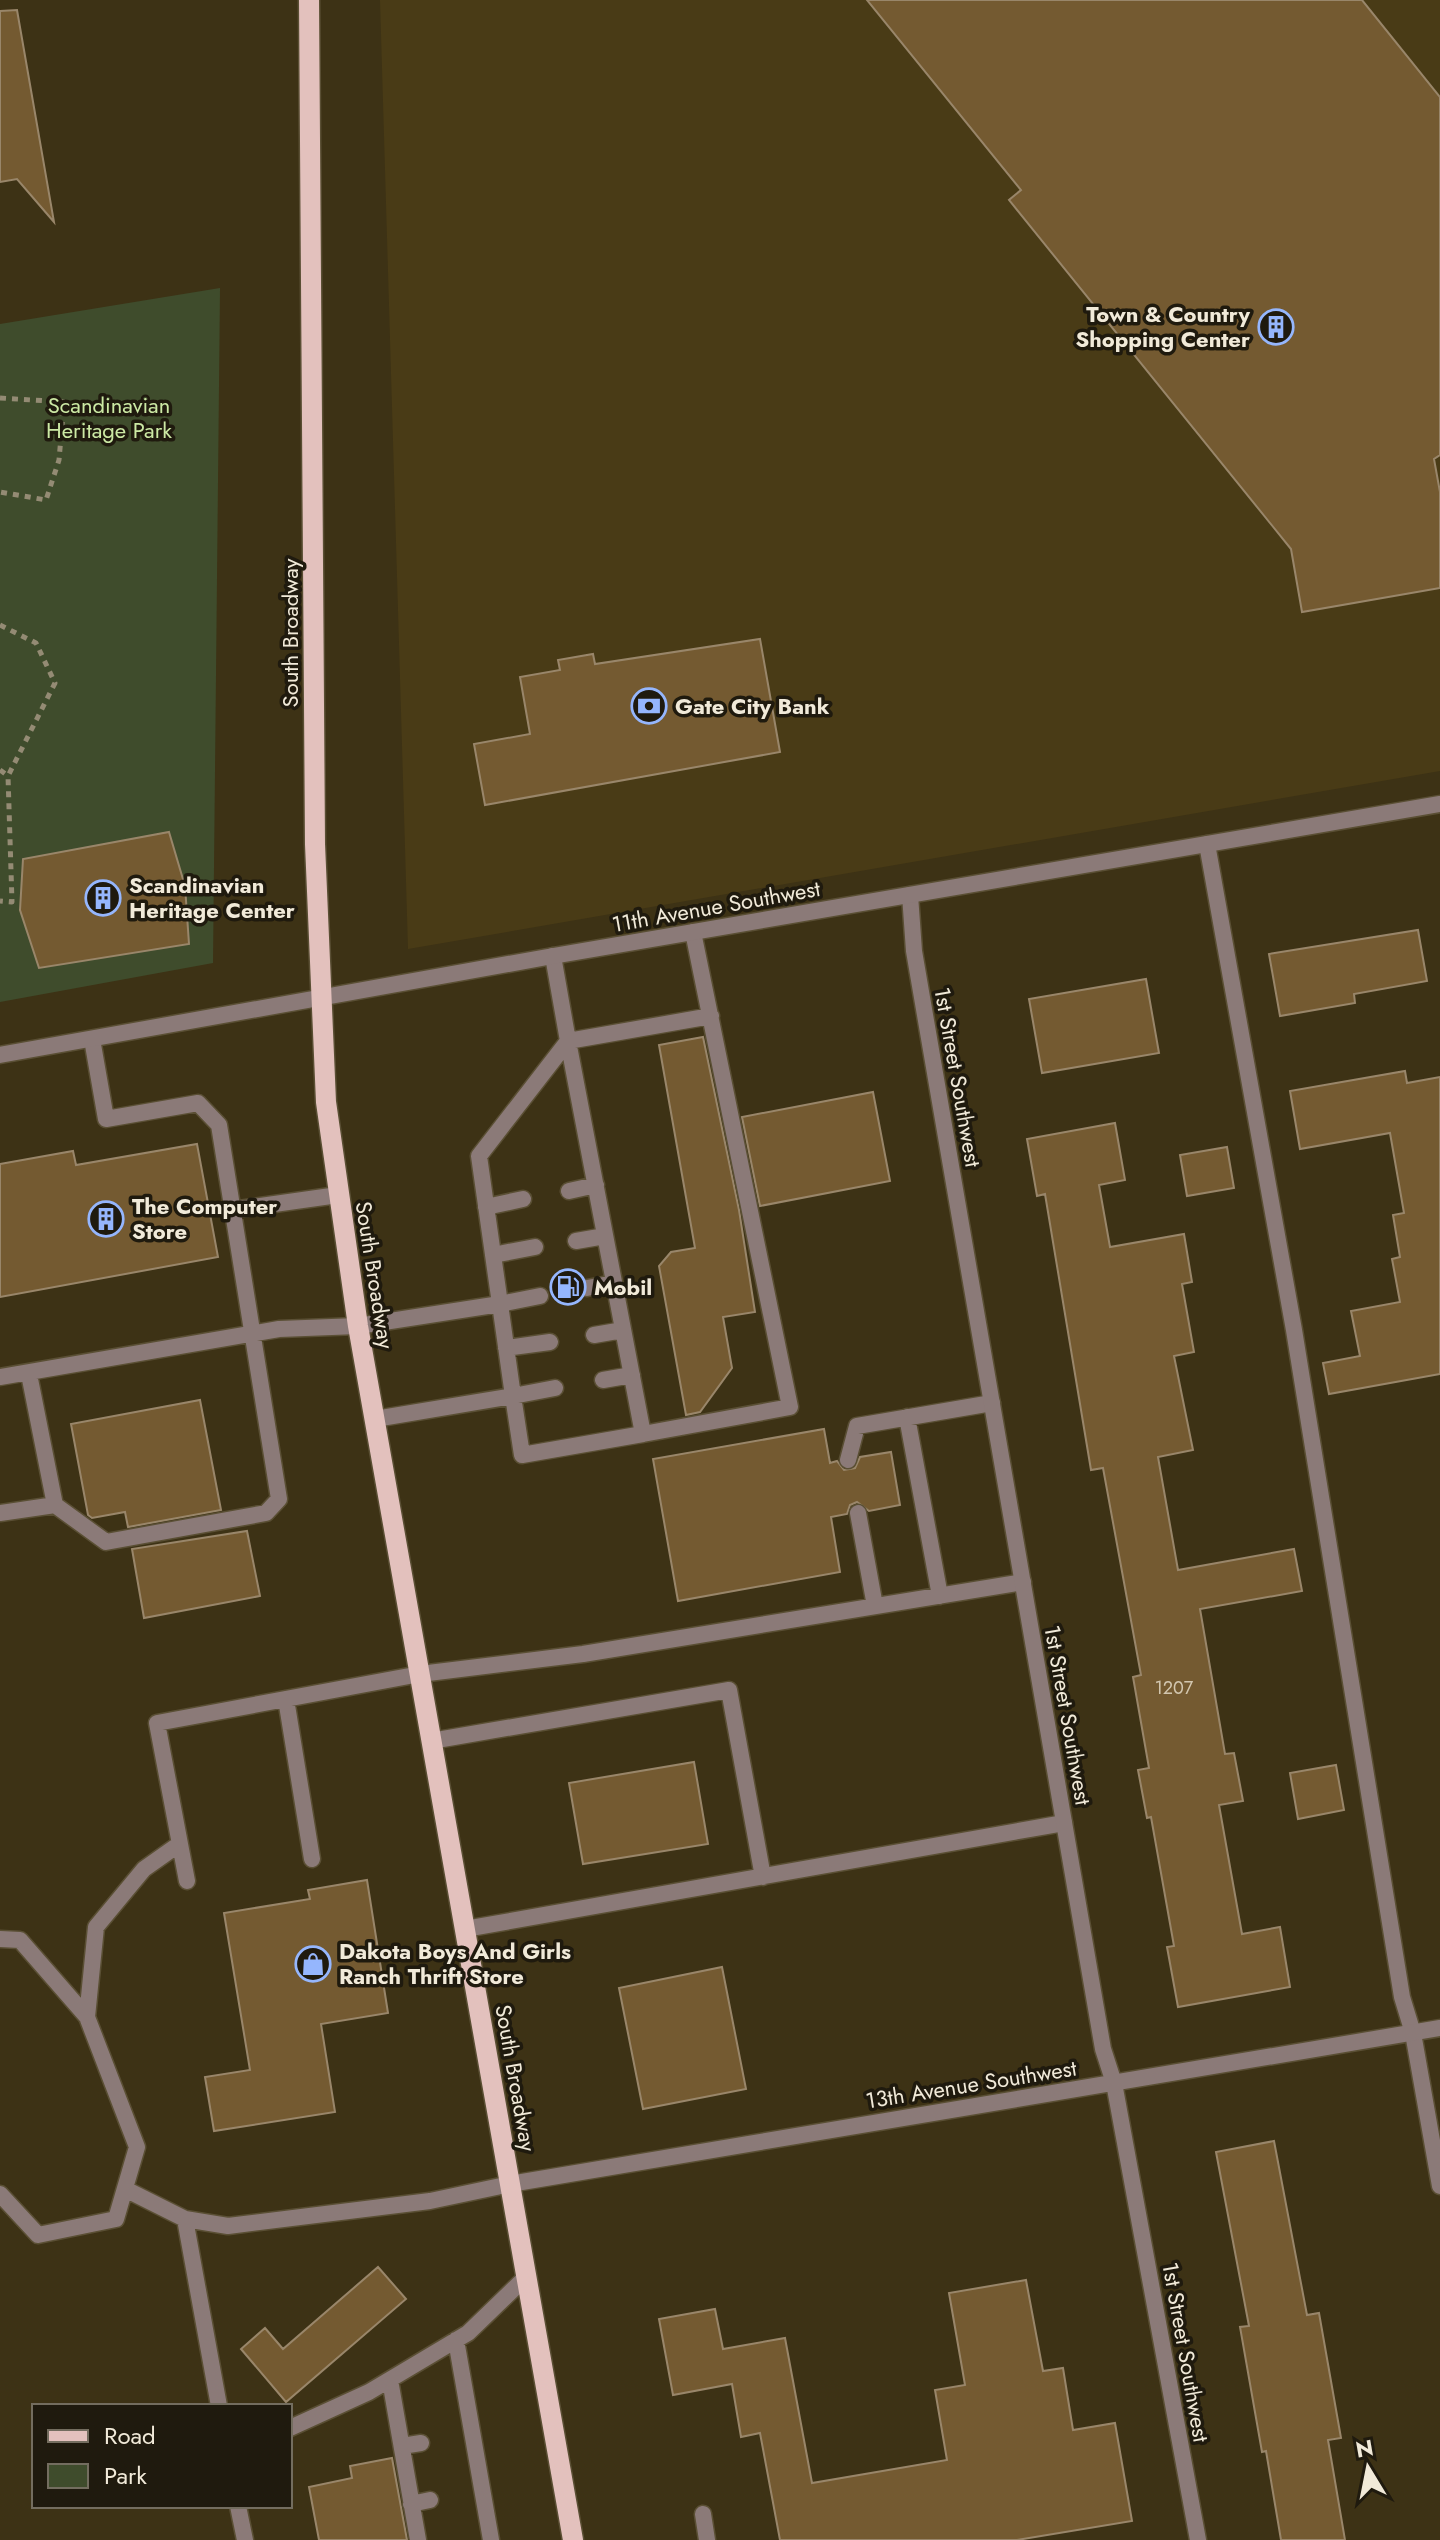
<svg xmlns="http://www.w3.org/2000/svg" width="1440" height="2540" viewBox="0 0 1440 2540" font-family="Jost,sans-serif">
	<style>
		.built { fill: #493b16 }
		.green { fill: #3f4c2c }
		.building { fill: #745a31; stroke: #99866a; stroke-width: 2 }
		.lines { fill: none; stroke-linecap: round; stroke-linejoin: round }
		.service-casing { stroke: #5a4f34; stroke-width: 19 }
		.minor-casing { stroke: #5a4f34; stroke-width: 19 }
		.tertiary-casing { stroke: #5a4f34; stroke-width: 19 }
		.primary-casing { stroke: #5a4f34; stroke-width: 23 }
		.path { stroke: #948b74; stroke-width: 5; stroke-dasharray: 6 6; stroke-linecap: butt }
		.service { stroke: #8b7a78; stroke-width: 16 }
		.minor { stroke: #8b7a78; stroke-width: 16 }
		.tertiary { stroke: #8b7a78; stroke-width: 16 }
		.primary { stroke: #e3c1bd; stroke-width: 20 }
		.labels { text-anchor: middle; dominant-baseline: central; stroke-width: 7; stroke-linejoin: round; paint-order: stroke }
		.number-label { font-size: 18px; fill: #d2c6af }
		.poi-label { font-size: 22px; font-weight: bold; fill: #f1ead9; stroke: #1f1a0e; text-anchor: start }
		.park-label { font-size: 22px; fill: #cce9a4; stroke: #1f1a0e }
		.street-label { font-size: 22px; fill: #f1ead9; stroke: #1f1a0e }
	</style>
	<rect width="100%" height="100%" fill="#3d3215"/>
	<path class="built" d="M380,0H1440V771L408,949Z"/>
	<path class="green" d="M220,288L213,963L0,1002V324Z"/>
	<path class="building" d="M867,0H1362L1440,97V455L1434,459L1440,492V588L1302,612L1291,549L1009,200L1021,190Z
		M17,10L54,222L17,179L0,182V11Z
		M760,639L780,752L485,805L474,744L530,734L520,677L560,670L558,660L593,654L595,664Z
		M169,832L185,886L189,944L39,968L20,910L23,859Z
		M1418,930L1427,981L1354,994L1355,1003L1280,1016L1269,954Z
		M1146,979L1159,1053L1042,1073L1029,999Z
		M703,1037L739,1210L755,1312L723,1317L732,1368L700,1412L686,1415L659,1266L671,1252L695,1248L659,1045Z
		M1405,1071L1407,1083L1440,1077V1374L1329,1394L1323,1363L1360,1356L1351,1311L1400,1302L1392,1259L1400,1257L1393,1215L1404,1213L1390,1133L1300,1149L1290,1091Z
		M873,1092L890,1181L760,1206L742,1117Z
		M1115,1123L1125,1180L1099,1185L1110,1247L1184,1234L1192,1282L1182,1284L1194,1352L1174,1356L1193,1450L1158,1457L1178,1570L1294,1549L1302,1591L1200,1609L1225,1754L1234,1753L1243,1801L1219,1805L1242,1934L1280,1927L1290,1987L1178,2007L1167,1947L1174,1946L1151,1817L1147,1818L1138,1770L1149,1768L1133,1677L1141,1675L1103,1468L1091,1470L1045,1194L1037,1196L1027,1139Z
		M197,1144L218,1257L0,1297V1164L73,1151L76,1165Z
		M1227,1147L1234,1188L1187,1196L1180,1155Z
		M200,1400L221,1510L128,1527L125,1512L92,1518L88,1515L71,1424Z
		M824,1429L830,1463L837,1461L844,1470L855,1468L860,1457L891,1452L900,1505L869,1511L857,1502L850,1505L847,1514L831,1517L840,1572L678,1601L653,1459Z
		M247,1531L260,1596L144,1618L132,1549Z
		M694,1762L708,1844L583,1864L569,1783Z
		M1336,1765L1344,1810L1298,1819L1290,1773Z
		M367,1880L388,2013L321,2024L335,2112L214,2131L205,2077L250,2070L224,1913L310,1899L308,1890Z
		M722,1967L746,2089L643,2109L619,1988Z
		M1274,2141L1307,2315L1319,2313L1341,2438L1328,2440L1345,2540H1281L1266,2451L1262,2452L1240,2327L1249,2326L1216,2152Z
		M378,2267L406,2299L286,2402L241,2349L265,2328L283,2349Z
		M1026,2280L1043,2371L1063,2368L1073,2430L1115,2423L1132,2521L1017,2540H780L760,2433L741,2437L732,2384L673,2395L659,2319L715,2309L723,2349L785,2338L812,2483L947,2460L935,2390L965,2385L949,2293Z
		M392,2458L407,2540H319L309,2487L352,2478L350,2466Z"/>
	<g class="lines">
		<defs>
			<path id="service" d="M1207,844L1294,1330L1402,1997L1413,2033L1440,2186
				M569,1191L596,1185
				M486,1207L523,1199
				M232,1210L338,1195
				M576,1241L605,1236
				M493,1255L535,1247
				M587,1288L614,1283
				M594,1335L623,1330
				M506,1348L550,1342
				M29,1374L55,1505L106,1542L266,1513L279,1499L219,1125L198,1103L106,1119L92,1039
				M0,1377L279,1329L358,1326L500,1304L479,1156L568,1041L553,956
				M603,1380L632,1375
				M555,1388L513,1396L522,1455L643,1434L568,1041L711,1016
				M907,1417L940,1596
				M375,1419L513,1396L500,1304L540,1296
				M643,1434L790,1407L693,932
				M848,1460L857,1426L992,1403
				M0,1513L55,1505
				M858,1513L875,1606
				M286,1699L312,1859
				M431,1741L729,1690L763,1877
				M187,1881L157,1723L420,1674L583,1654L1023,1582
				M465,1929L1064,1823
				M0,1939L20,1940L87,2017L137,2147L116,2219L38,2235L0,2194
				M87,2017L96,1927L144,1869L178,1845
				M125,2189L185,2219L228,2226L430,2201L510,2184
				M185,2219L219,2406
				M456,2340L491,2540
				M390,2380L418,2540
				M290,2428L369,2392L468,2333L526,2277
				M402,2446L421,2443
				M411,2504L430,2500
				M238,2506L245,2540
				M703,2514L707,2540"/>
			<path id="minor" d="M910,895L914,951L1103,2049L1114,2083L1198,2540
				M510,2184L1440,2028"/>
			<path id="tertiary" d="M0,1055L553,956L1440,804"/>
			<path id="primary" d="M309,0L315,844L326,1102L358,1326L573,2540"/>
		</defs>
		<use href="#service" class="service-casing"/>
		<use href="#minor" class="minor-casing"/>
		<use href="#tertiary" class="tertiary-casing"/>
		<use href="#primary" class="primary-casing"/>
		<path class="path" d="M0,398L64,402L59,460L46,500L0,492
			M0,625L36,643L55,683L8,776L12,902L0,901
			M0,770L8,776"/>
		<use href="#service" class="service"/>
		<use href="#minor" class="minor"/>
		<use href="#tertiary" class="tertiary"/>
		<use href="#primary" class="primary"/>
	</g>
	<defs>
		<symbol id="building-ring" viewBox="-11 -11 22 22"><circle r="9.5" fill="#1f1a0e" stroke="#95b6fd" stroke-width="1.5"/><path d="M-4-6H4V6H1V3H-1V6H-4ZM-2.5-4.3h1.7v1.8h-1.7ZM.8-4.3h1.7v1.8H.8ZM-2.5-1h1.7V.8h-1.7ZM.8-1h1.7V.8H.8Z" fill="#95b6fd"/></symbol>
		<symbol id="bank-ring" viewBox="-11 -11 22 22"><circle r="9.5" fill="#1f1a0e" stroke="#95b6fd" stroke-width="1.5"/><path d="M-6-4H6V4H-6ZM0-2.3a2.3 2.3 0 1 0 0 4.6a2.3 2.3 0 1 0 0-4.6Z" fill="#95b6fd"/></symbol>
		<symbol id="fuel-ring" viewBox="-11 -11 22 22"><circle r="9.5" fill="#1f1a0e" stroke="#95b6fd" stroke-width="1.5"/><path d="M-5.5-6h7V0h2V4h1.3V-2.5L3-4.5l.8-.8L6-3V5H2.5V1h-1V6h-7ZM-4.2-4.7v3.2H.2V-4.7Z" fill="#95b6fd"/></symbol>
		<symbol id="shop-ring" viewBox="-11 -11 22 22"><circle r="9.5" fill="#1f1a0e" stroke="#95b6fd" stroke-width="1.5"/><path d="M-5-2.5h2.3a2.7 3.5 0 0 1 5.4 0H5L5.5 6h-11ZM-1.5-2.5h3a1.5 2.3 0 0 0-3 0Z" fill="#95b6fd"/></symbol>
	</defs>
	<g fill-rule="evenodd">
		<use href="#building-ring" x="1256" y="307" width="40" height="40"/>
		<use href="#bank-ring" x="629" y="686" width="40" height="40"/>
		<use href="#building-ring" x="83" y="878" width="40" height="40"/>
		<use href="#building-ring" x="86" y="1199" width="40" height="40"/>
		<use href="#fuel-ring" x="548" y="1267" width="40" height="40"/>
		<use href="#shop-ring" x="293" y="1944" width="40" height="40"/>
	</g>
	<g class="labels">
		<g class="number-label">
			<text x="1174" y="1688">1207</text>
		</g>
		<g class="poi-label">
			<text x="1250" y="314" text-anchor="end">Town &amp; Country<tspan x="1250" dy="25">Shopping Center</tspan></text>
			<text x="675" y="706">Gate City Bank</text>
			<text x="129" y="885">Scandinavian<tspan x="129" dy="25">Heritage Center</tspan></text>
			<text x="132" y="1206">The Computer<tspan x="132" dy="25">Store</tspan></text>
			<text x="594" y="1287">Mobil</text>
			<text x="339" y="1951">Dakota Boys And Girls<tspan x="339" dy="25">Ranch Thrift Store</tspan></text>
		</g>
		<g class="park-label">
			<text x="109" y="405">Scandinavian<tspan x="109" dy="25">Heritage Park</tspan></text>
		</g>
		<g class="street-label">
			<text transform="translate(290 633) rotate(-90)">South Broadway</text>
			<text transform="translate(716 906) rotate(-10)">11th Avenue Southwest</text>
			<text transform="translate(958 1077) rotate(80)">1st Street Southwest</text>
			<text transform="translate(375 1275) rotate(81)">South Broadway</text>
			<text transform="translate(1068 1715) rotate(80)">1st Street Southwest</text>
			<text transform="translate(516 2078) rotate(80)">South Broadway</text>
			<text transform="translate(971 2084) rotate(-9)">13th Avenue Southwest</text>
			<text transform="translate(1186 2352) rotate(80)">1st Street Southwest</text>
		</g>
	</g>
	<rect x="32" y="2404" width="260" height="104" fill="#1f1a0e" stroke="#736d5f" stroke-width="2"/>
	<rect x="48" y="2430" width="40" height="12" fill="#e3c1bd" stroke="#736d5f" stroke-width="2"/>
	<text x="104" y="2444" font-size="24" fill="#f1ead9">Road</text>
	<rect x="48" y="2464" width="40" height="24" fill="#3f4c2c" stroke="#736d5f" stroke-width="2"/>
	<text x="104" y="2484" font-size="24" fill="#f1ead9">Park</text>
	<g transform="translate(1368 2468) rotate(350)" stroke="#1f1a0e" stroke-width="6" paint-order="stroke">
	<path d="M0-6L14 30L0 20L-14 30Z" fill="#f1ead9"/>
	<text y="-12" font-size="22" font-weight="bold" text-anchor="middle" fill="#f1ead9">N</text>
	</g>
</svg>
